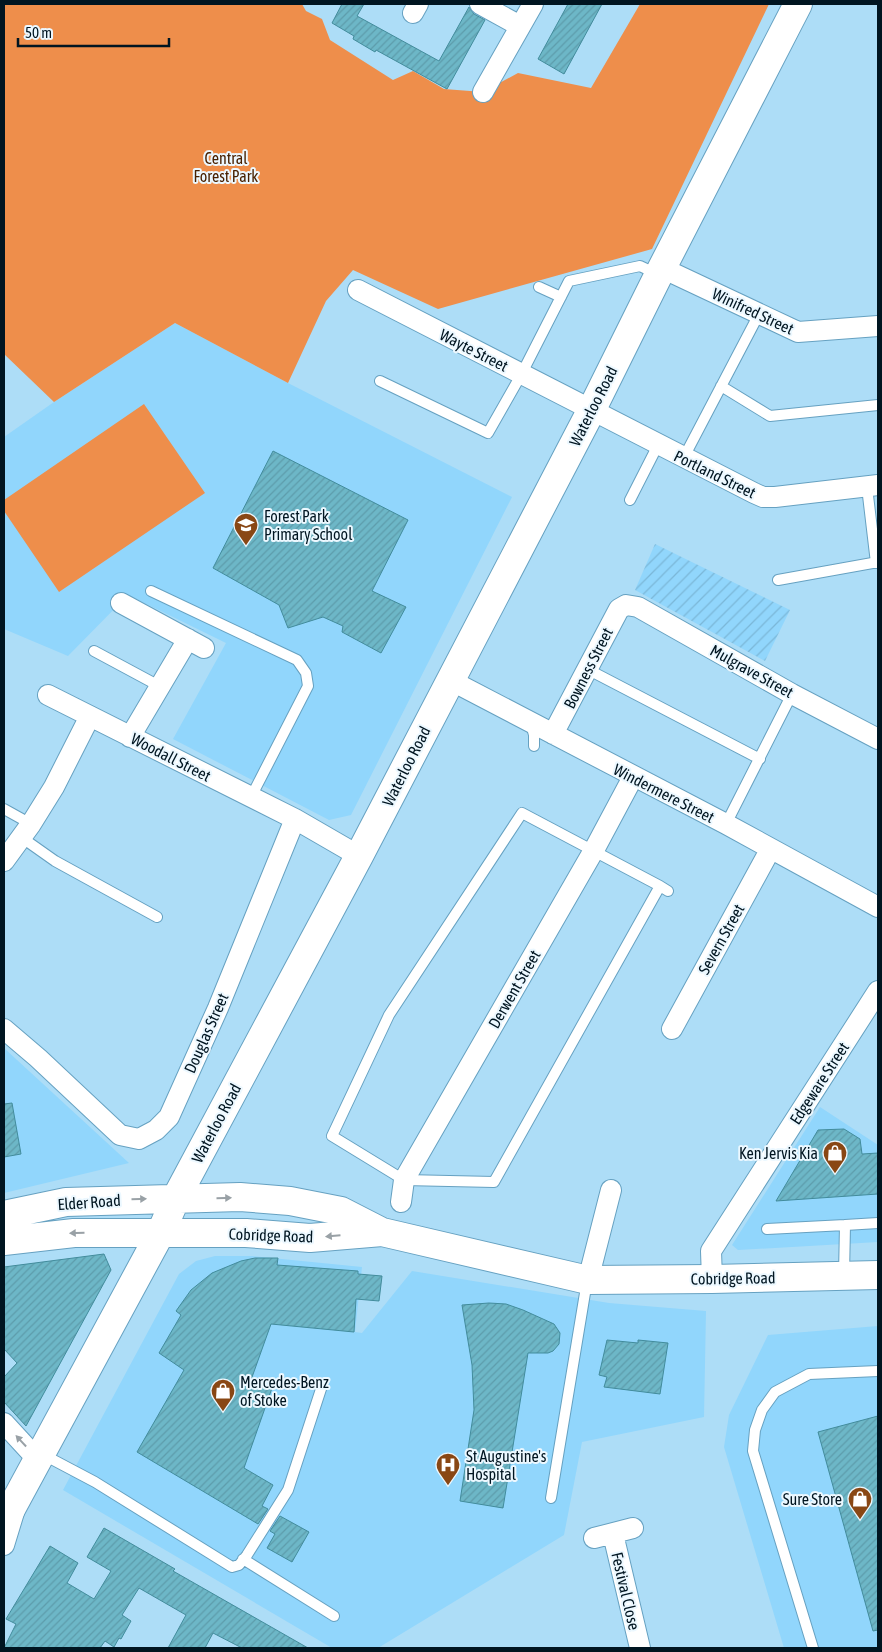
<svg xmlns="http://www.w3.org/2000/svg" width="882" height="1652" viewBox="0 0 882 1652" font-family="'Asap Condensed',sans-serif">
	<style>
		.built { fill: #91d6fc }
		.industrial { fill: url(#industrial-furrows) }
		.park { fill: #ee8e4b }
		.building { fill: url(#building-hatch); stroke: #428c9c }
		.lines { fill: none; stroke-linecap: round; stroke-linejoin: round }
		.lane-casing { stroke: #66a1c1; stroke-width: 12 }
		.street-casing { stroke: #66a1c1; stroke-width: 22 }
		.primary-casing { stroke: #66a1c1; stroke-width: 30 }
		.highway-casing { stroke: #66a1c1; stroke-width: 30 }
		.lane { stroke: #fff; stroke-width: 10 }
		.street { stroke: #fff; stroke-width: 20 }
		.primary { stroke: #fff; stroke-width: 28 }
		.highway { stroke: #fff; stroke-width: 28 }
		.oneway { fill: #99a1a6 }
		.labels { text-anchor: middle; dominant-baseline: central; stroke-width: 4; stroke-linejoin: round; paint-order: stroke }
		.park-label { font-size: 16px; fill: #482000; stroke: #ecf8ff }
		.street-label { font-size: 16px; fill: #001521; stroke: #ecf8ff }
		.poi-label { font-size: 16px; fill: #001521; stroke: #ecf8ff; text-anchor: start }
	</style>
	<defs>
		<pattern id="industrial-furrows" width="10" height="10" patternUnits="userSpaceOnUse" patternTransform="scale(1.25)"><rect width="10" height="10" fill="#91d6fc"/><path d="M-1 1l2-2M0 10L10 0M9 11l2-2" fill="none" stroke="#7bb7d8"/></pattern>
		<pattern id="building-hatch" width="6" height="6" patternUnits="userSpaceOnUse" patternTransform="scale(1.25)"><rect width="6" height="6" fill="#6db7c7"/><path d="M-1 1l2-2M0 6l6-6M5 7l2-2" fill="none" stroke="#5d9cab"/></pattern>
	</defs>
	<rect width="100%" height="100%" fill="#adddf7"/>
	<path class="built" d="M175,323L288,383L512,497L351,815L329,820L173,739L226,643L128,595L68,656L4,629V437L54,402Z
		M4,1048L129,1163L4,1193Z
		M820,1107L878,1145V1242L738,1250L732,1245Z
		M215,1256H252L362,1267L355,1332L362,1333L412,1271L609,1303L706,1311L704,1417L582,1442L564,1535L378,1648H332L63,1490L179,1274L196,1261Z
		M878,1326V1648H784L724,1447L729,1415L768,1335Z"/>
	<path class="industrial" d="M655,544L790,610L765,661L635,590Z"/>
	<path class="park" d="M4,4H302L306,11L322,19L330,40L393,80L413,71L444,89L483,92L518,73L591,88L640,4H769L652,249L438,309L353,270L326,301L288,383L175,323L54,402L4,354Z
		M144,404L205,493L59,592L4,511V500Z"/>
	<path class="building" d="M342,4H364L357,16L439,61L469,7L474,14L485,20L447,89L376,50L375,52L353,39L354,36L332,23Z
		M568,4H602L564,74L538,59Z
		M273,451L408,520L372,591L406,607L381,653L342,632L343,626L323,617L288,628L279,605L213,568Z
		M12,1103L21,1154L4,1157V1104Z
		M844,1129L860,1139L862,1154L878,1153V1194L776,1201L818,1130Z
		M104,1254L111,1270L26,1426L4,1402V1377L17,1363L4,1349V1267Z
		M255,1258H278L277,1265L358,1271V1274L382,1276L379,1301L356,1299L354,1332L271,1324L251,1380L272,1388L244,1468L273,1485L262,1506L268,1509L258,1524L137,1452L184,1370L159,1353L181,1315L176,1311L191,1290L212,1273L241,1261Z
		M489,1303L506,1304L523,1310L554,1324L560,1333L559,1344L553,1351L548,1353H528L503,1508L460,1501L474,1410L472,1365L462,1305Z
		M607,1340L638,1343V1340L668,1343L660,1394L604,1387L607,1377L599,1375Z
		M878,1416V1630L873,1631L818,1432Z
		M280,1516L309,1532L292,1562L267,1548L275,1534L270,1531Z
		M104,1528L175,1569L173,1571L308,1648H242L213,1633L205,1648H168L186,1615L139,1588L122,1615L131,1621L121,1639L119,1638L114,1647L105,1641L100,1648H4L16,1624L6,1619L50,1546L78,1563L67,1583L94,1599L111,1571L87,1557Z"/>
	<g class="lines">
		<defs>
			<path id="lane" d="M539,287L561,297
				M380,381L488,433L521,375L569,281L640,266L657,274
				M721,386L770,416L878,405
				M683,459L759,314
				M867,487L876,563
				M630,500L658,445
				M778,580L878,562
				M151,591L297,660L306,673L308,686L251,797
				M94,651L161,687
				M587,669L760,759
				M531,724L534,735V746
				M4,809L31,824
				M726,824L792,694
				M21,837L55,861L157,917
				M660,886L494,1182L404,1180L332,1136L389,1015L522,813L660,886L668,891
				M767,1229L845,1225
				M844,1275L845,1225L878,1223
				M42,1454L95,1482L232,1567L239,1565L247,1555L288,1490L322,1386
				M551,1498L587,1281
				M243,1559L334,1616
				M813,1648L753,1451L755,1430L762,1410L775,1392L809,1374L878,1371"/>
			<path id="street" d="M480,4L520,26
				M413,13L418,4
				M483,92L533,4
				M662,268L798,332L878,326
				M358,290L754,493L763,497H775L878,485
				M121,603L204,648
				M450,680L726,824L878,907
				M48,695L295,819
				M553,734L619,609L626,605L638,607L792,694L878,739
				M130,737L188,639
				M4,861L31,824L54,787L90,716
				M4,1029L38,1058L120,1135L139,1139L156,1130L169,1117L218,1008L295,819L359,856
				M672,1029L770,850
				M401,1202L404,1180L594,850L633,777
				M712,1279L711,1251L878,991
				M588,1280L611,1190
				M4,1423L38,1460
				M613,1534L640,1648
				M594,1538L633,1528
				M4,1545L15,1509"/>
			<path id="primary" d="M4,1522L161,1232"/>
			<path id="highway" d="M4,1215L66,1202L240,1197L290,1201L341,1211L382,1232
				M161,1232L176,1198L359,856L591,411L662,268L798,4
				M4,1241L74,1233H246L310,1238L382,1232L588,1280L712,1279L878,1275"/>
		</defs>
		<use href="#lane" class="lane-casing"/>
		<use href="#street" class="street-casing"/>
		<use href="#primary" class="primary-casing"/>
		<use href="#highway" class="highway-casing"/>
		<use href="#lane" class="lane"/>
		<use href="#street" class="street"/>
		<use href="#primary" class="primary"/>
		<use href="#highway" class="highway"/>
	</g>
	<defs><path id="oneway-solid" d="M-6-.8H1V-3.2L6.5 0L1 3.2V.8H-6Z" transform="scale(1.25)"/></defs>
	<g class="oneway">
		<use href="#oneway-solid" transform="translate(224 1198) rotate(-1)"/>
		<use href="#oneway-solid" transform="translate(139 1199) rotate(-2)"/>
		<use href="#oneway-solid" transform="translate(77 1233) rotate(178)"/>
		<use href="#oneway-solid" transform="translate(333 1236) rotate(175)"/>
		<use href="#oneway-solid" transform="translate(21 1441) rotate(-133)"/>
	</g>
	<defs>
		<symbol id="school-pin" viewBox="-11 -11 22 30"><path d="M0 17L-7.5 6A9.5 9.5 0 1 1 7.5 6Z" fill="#894714" stroke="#ecf8ff"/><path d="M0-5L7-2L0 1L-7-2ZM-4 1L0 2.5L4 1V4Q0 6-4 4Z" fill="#fff"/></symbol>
		<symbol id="shop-pin" viewBox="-11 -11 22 30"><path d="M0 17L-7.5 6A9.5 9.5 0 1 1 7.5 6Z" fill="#894714" stroke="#ecf8ff"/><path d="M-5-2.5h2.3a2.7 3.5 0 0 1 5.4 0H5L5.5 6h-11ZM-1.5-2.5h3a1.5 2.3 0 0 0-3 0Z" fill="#fff"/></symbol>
		<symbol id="hospital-pin" viewBox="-11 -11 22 30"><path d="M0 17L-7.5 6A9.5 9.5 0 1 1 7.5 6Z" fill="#894714" stroke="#ecf8ff"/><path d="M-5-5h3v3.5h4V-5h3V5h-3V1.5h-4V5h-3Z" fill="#fff"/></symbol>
	</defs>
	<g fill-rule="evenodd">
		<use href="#school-pin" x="232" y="511" width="28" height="38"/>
		<use href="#shop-pin" x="821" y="1139" width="28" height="38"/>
		<use href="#shop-pin" x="209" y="1377" width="28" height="38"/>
		<use href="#hospital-pin" x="434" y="1451" width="28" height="38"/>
		<use href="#shop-pin" x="846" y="1485" width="28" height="38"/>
	</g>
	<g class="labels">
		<g class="park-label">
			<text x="226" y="158">Central<tspan x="226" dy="18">Forest Park</tspan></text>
		</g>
		<g class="street-label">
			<text transform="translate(753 311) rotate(25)">Winifred Street</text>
			<text transform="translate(474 350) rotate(27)">Wayte Street</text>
			<text transform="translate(593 406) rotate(-63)">Waterloo Road</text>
			<text transform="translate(715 474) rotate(26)">Portland Street</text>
			<text transform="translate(588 668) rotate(-63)">Bowness Street</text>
			<text transform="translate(752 671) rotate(29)">Mulgrave Street</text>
			<text transform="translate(171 757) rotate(27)">Woodall Street</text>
			<text transform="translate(406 766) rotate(-63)">Waterloo Road</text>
			<text transform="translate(664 793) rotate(27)">Windermere Street</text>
			<text transform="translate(721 939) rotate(-61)">Severn Street</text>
			<text transform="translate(514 989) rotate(-60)">Derwent Street</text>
			<text transform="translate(206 1033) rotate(-66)">Douglas Street</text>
			<text transform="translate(819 1083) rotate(-57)">Edgeware Street</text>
			<text transform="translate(216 1123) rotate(-62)">Waterloo Road</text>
			<text transform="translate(89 1202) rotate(-4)">Elder Road</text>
			<text transform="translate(271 1235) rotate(2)">Cobridge Road</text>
			<text transform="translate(733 1278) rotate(-1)">Cobridge Road</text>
			<text transform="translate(626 1591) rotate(77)">Festival Close</text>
		</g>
		<g class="poi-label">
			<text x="264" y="516">Forest Park<tspan x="264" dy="18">Primary School</tspan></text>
			<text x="818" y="1153" text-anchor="end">Ken Jervis Kia</text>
			<text x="240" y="1382">Mercedes-Benz<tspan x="240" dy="18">of Stoke</tspan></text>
			<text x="466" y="1456">St Augustine's<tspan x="466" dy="18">Hospital</tspan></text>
			<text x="842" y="1499" text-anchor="end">Sure Store</text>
		</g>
	</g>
	<rect width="882" height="1652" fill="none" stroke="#001521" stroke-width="10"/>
	<path d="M18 38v8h151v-8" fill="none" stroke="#001521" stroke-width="2.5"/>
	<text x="25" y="38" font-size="15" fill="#001521" stroke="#ecf8ff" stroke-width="4" paint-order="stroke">50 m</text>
</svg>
